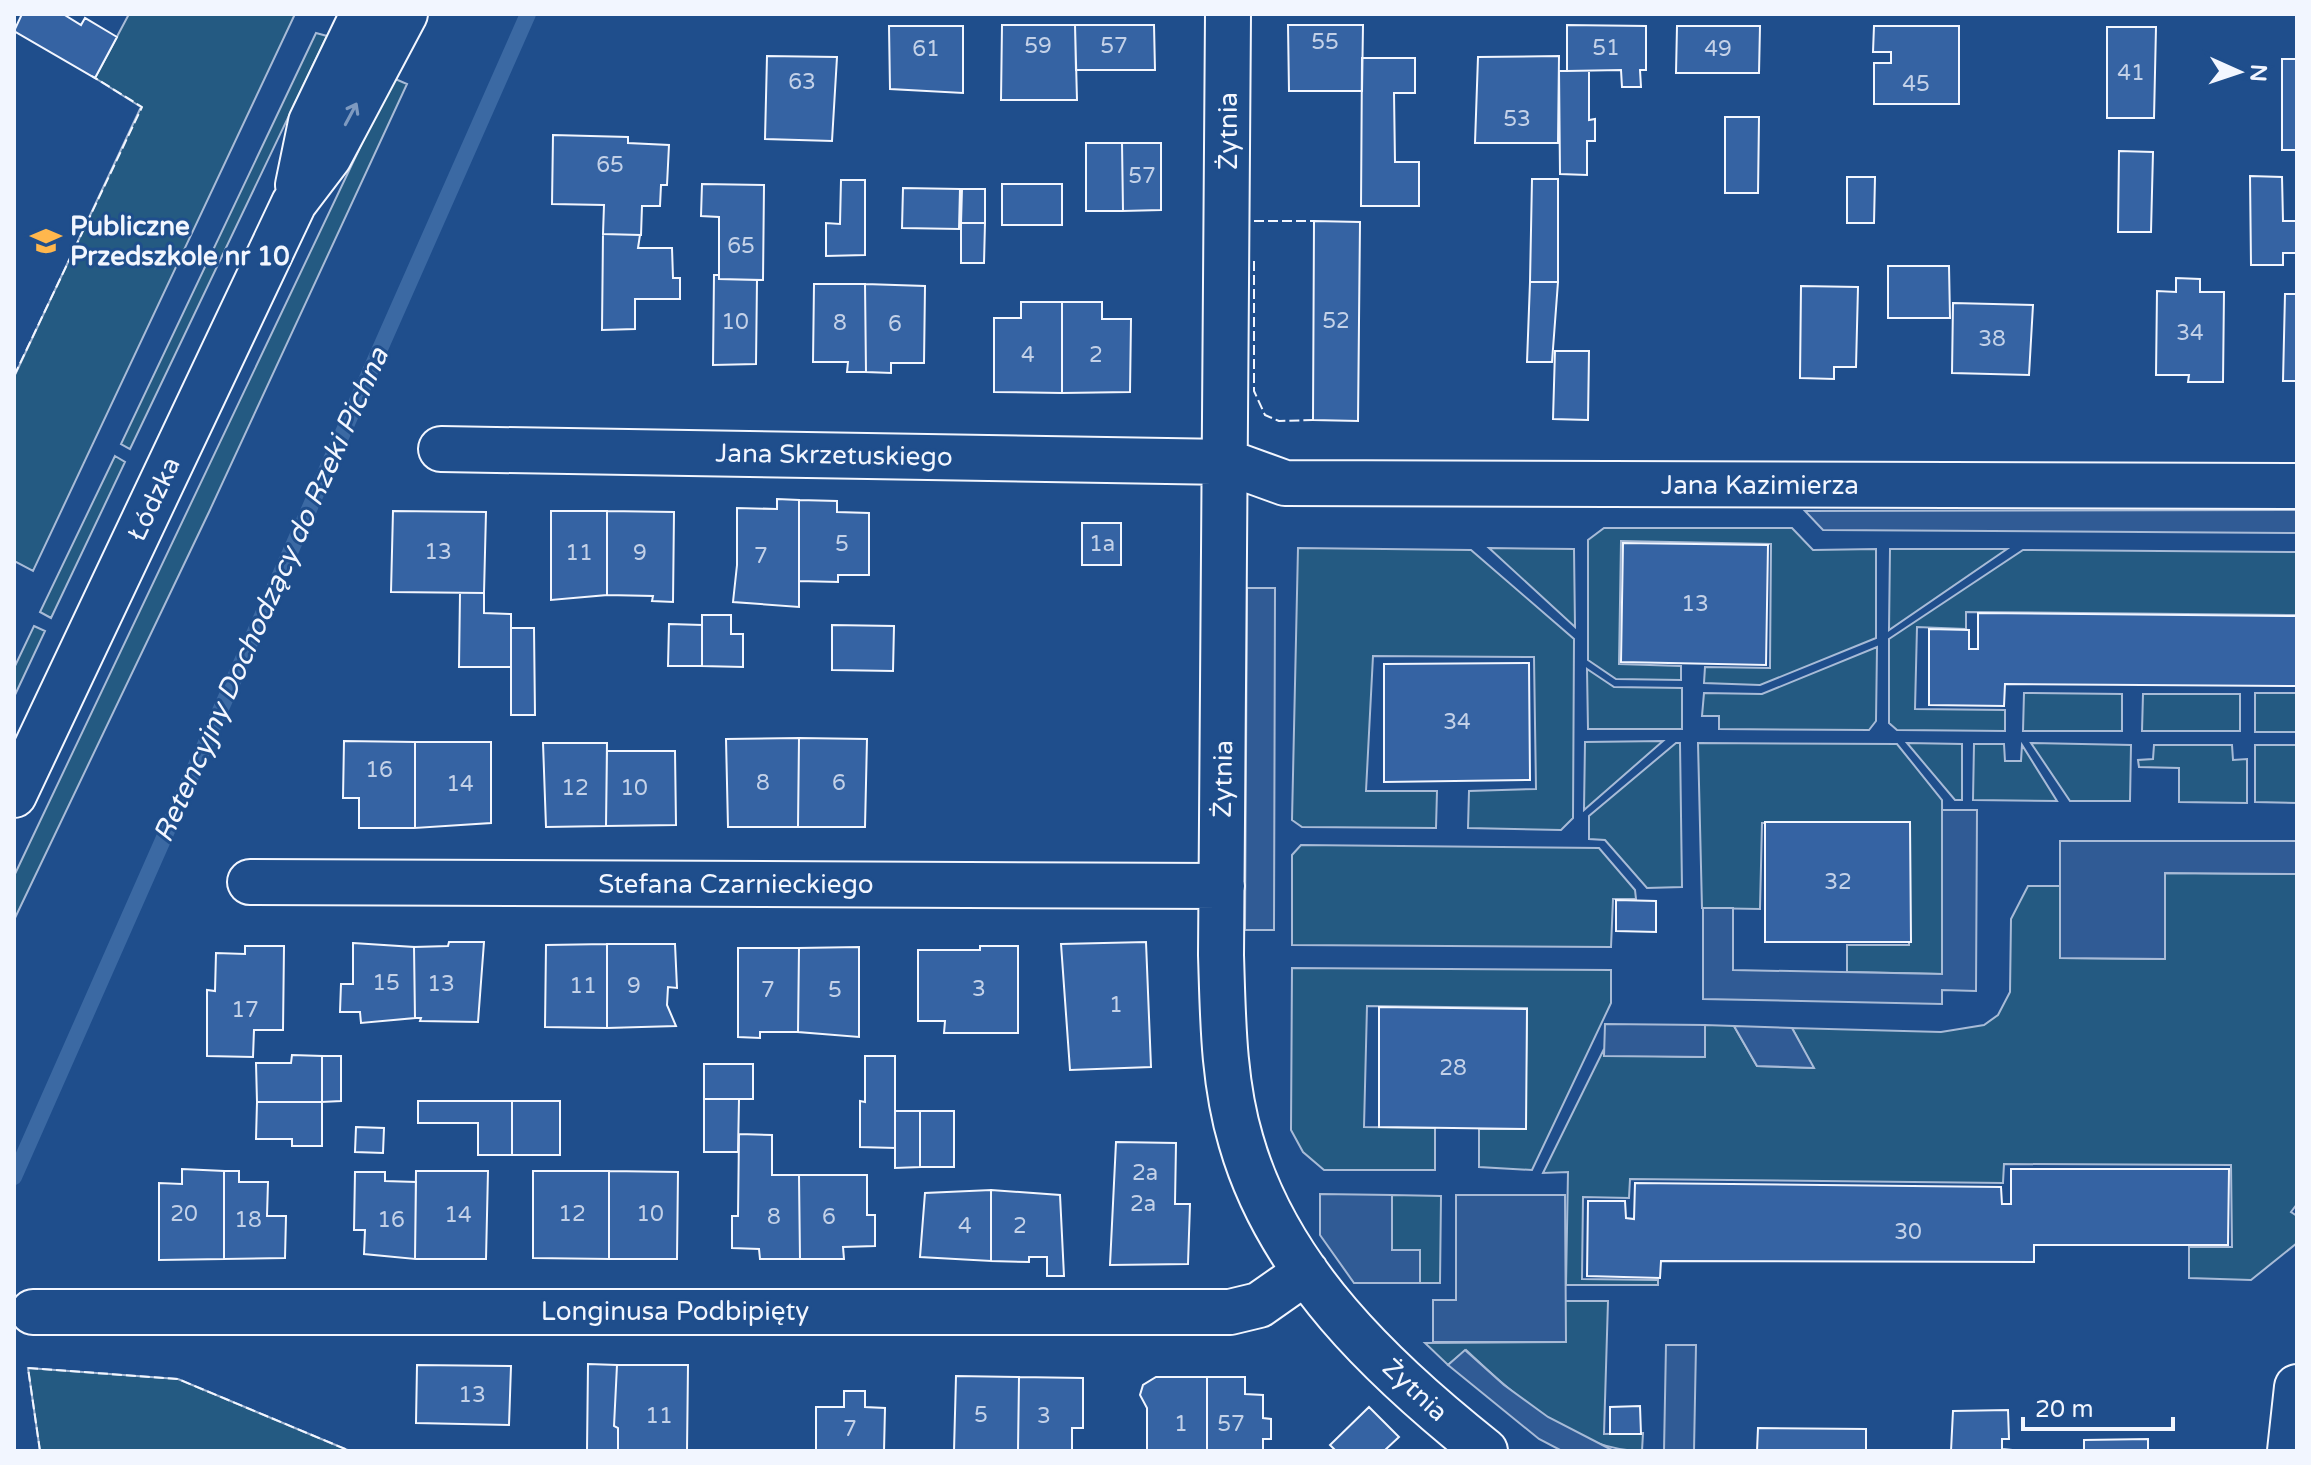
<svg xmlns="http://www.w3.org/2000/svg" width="2311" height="1465" viewBox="0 0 2311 1465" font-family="'Varela Round',sans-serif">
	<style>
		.green { fill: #245a82; stroke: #a8bbd7; stroke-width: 2 }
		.parking { fill: #305b95; stroke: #a8bbd7; stroke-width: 2 }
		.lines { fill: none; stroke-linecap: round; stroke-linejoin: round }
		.stream { stroke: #3b69a3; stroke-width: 16 }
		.building { fill: #3563a3; stroke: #f2f6ff; stroke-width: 2 }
		.minor-casing { stroke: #f2f6ff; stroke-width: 48 }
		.major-casing { stroke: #f2f6ff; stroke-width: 48 }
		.minor { stroke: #1f4e8c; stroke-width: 44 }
		.major { stroke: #1f4e8c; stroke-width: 44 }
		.fence { stroke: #f2f6ff; stroke-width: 2; stroke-dasharray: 10 4; stroke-linecap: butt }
		.oneway { stroke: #7e9ac0 }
		.labels { text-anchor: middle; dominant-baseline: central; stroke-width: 6; stroke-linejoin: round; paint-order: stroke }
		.number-label { font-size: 22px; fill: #c3d1e8 }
		.street-label { font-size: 26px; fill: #f2f6ff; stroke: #1f4e8c }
		.poi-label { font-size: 26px; font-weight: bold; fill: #f2f6ff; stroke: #1f4e8c; text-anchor: start }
		.water-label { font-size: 28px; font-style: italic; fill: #f2f6ff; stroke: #1f4e8c }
	</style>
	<rect width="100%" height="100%" fill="#1f4e8c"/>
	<path class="green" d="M129,14H295L33,571L14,561V377L141,107L95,78Z
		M316,33L327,36L130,449L121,444Z
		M393,78L407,84L209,512L14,920V876Z
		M115,456L125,462L51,618L40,612Z
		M1604,528H1792L1813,550L1876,549V638L1760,685L1704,683L1705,667L1770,668L1771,544L1621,541L1619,664L1681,666V680L1616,679L1588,660V540Z
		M1298,548L1471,550L1574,639L1573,818L1561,830L1468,828L1469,791L1536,789L1534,657L1373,656L1366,791H1437L1436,828L1302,827L1292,820Z
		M1489,548L1574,549L1575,627Z
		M1890,549H2007L1889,630Z
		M2023,550L2297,552V615L1966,612V629L1917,627L1915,709L2005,710V731L1897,730L1889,723V639Z
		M34,626L45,631L14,697V668Z
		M1877,647L1876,721L1869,730L1719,729V716H1702L1704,693L1762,694Z
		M1587,669L1614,687L1682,688V729H1588Z
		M2024,693L2122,694V731H2023Z
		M2255,693H2297V732H2255Z
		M2143,694H2240V731H2142Z
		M1663,741L1584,810L1585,742Z
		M1676,743H1680L1682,887L1647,888L1605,840L1589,839V816Z
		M1698,743L1897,744L1942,800L1943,974L1847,972V945H1909L1910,824L1762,823L1760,909L1702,908Z
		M1907,743L1962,744V800H1955Z
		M2031,743L2131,745L2130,801H2070Z
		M1974,744H2004L2005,761H2021L2022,745L2057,801L1973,800Z
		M2154,745H2232L2233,760L2247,759V803L2179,802V768L2139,767L2138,760L2153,759Z
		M2255,745H2297V803L2255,802Z
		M1301,845L1599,848L1635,890L1636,899H1613L1611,947L1292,945V855Z
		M2164,873L2297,874V1204L2291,1212L2297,1216V1243L2251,1280L2189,1278V1247H2232L2231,1165L2004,1164L2003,1183L1630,1179L1629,1198L1583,1197L1582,1279L1658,1280V1285H1566L1568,1172L1543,1173L1604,1049V1055L1704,1057L1705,1025L1734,1026L1757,1066L1813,1068L1792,1028L1941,1032L1984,1025L1998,1015L2010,992L2011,919L2028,886H2060V958L2164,959Z
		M1292,968L1611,970V1003L1532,1170L1479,1167V1129H1525L1527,1008L1367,1006L1364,1127L1435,1128V1170H1324L1303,1152L1291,1130Z
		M1392,1195L1441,1196L1440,1283H1420V1250H1392Z
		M1565,1301H1608L1604,1434L1643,1433L1642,1451C1574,1451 1513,1394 1466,1350L1448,1365L1425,1343L1565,1342Z
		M28,1368L178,1379L350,1451H40Z"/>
	<path class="parking" d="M2297,510V533L1823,530L1805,511Z
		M1247,588H1275L1274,930H1245Z
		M1942,810H1977L1976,991L1942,990V1004L1703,999V908H1733V970L1942,974Z
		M2060,841H2297V874L2165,873V959L2060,958Z
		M1605,1024L1705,1025V1057L1604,1056Z
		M1734,1026L1792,1028L1814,1068L1757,1066Z
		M1320,1194L1392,1195V1250H1420V1283H1354L1320,1235Z
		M1456,1195H1565L1566,1342H1433V1300H1456Z
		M1666,1345H1696L1694,1451H1664Z
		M1465,1350L1504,1385L1548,1417L1614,1451H1562L1539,1439L1448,1365Z"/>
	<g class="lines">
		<path class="stream" d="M14,1177L528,14"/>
	</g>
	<path class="building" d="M22,14H63L81,25L85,18L117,37L95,78L14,31Z
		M1002,25H1075L1077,100H1001Z
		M1075,25H1154L1155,70H1076Z
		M1288,25H1363L1362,91H1289Z
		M1567,25L1646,26V70H1640L1641,87H1622L1621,70L1567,71Z
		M889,26H963V93L890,89Z
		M1677,26H1760L1759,73H1676Z
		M1874,26H1959V104H1874V63H1891V52H1873Z
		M2107,27H2156L2154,118H2107Z
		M767,56L837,57L832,141L765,139Z
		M1559,56L1558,143H1475L1478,57Z
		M1362,58H1415V93H1394L1395,162H1419V206H1361Z
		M2282,59H2297V150H2282Z
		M1559,71H1589V120L1595,119V141H1587V175L1560,174Z
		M1725,117H1759L1758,193H1725Z
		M553,135L628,137V143L669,145L667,185H661L660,206H642L641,235L603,234L604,205L552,204Z
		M1086,143H1122L1123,211H1086Z
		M1122,143H1161V210L1123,211Z
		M2119,151L2153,152L2151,232H2118Z
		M2250,176L2282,177L2283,221H2297V253H2283V265H2251Z
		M1847,177H1875L1874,223H1847Z
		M1532,179H1558V282H1530Z
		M841,180H865V255L826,256V223L840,224Z
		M702,184L764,185L763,280L719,279V217L701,216Z
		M1002,184H1062V225H1002Z
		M903,188L960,189L959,229L902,228Z
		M962,189H985V223H961Z
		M1314,221L1360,222L1358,421L1313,420Z
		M961,223H985L984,263H961Z
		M603,234L640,235L638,248H672L673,278H680V299H635V329L602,330Z
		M1888,266H1949L1950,318H1888Z
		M714,275H719V279L757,280L756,364L713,365Z
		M2176,278L2200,279V292H2224L2223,382H2188L2189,375H2156L2157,291L2176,292Z
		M1530,282H1558L1552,362H1527Z
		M814,284H865L866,372H847L848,362H813Z
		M865,284L925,286L924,363H891V373L866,372Z
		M1801,286L1858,287L1856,367H1834V379L1800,378Z
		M2285,294H2297V381H2283Z
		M1021,302H1062V393L994,392V318H1021Z
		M1062,302H1102V319H1131L1130,392L1062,393Z
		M1953,303L2033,305L2029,375L1952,373Z
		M1555,351H1589L1588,420L1553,419Z
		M777,499L799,500V607L733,602L737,565V508L777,509Z
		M799,500L837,501V512L869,513V575H838V582L799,581Z
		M393,511L486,512L484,593L391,592Z
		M551,511H607V595L551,600Z
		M607,511L674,512L673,602L652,601L653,596L607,595Z
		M1082,523H1121V565H1082Z
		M1623,543L1768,545L1766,665L1621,662Z
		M460,593H484V613L511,614V667H459Z
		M1978,613L2297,616V686L2005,684L2004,706L1929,705V629L1969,630V649H1978Z
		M702,615H731V634H743V667L702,666Z
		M669,624L702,625V666H668Z
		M832,625L894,626L893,671L832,670Z
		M511,628H534L535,715H511Z
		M1529,663L1530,780L1384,782V664Z
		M799,738L867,739L865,827H798Z
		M799,738L798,827H728L726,739Z
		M344,741L415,742V828H359V798H343Z
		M415,742H491V823L415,828Z
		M543,743H607L606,826L546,827Z
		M607,751H675L676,825L606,826Z
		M1765,822H1910L1911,942H1765Z
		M1616,900L1656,901V932L1616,931Z
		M449,942H484L478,1022L420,1021L421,1018H415L414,947L448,946Z
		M1146,942L1151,1067L1070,1070L1061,944Z
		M353,943L414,947L415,1018L361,1023L360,1012H340L341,984H353Z
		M607,944H675L677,988L668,987L667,1005L676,1026L607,1028Z
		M607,944V1028L545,1027L546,945Z
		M245,946H284L283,1030H254L253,1057L207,1056V990L215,991L216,953L245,954Z
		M980,946H1018V1033H944L945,1021H918V950H980Z
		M859,947V1037L798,1032L799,948Z
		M738,948H799L798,1032H760V1038L738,1037Z
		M1379,1007L1527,1009L1526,1129L1379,1127Z
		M292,1055L322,1056V1102H257L256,1063H291Z
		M322,1056H341V1101L322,1102Z
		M865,1056H895V1148L860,1147V1101L865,1102Z
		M704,1064H753V1099H704Z
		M704,1099H739L738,1152H704Z
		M418,1101H512V1155H478V1123H418Z
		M512,1101H560V1155H512Z
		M257,1102H322V1146H292V1139H256Z
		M895,1111H920V1167L895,1168Z
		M920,1111H954V1167H920Z
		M356,1127L384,1128L383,1153L355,1152Z
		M739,1134L772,1135V1175H799L800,1259H760L759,1249L732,1248V1216H738Z
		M1116,1142L1176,1143L1175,1204H1190L1188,1264L1110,1265Z
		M182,1169L224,1171V1259L159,1260V1183L182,1184Z
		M2011,1169H2229L2228,1245H2034V1262L1661,1261L1660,1278L1587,1276L1588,1201H1625L1626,1218L1634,1219L1635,1183L2001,1187L2002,1204H2011Z
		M224,1171H239V1182H268L267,1216H286L285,1258L224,1259Z
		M416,1171H488L486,1259H415Z
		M533,1171H609V1259L533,1258Z
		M609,1171L678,1172L677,1259H609Z
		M355,1172H385V1181L416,1182L415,1259L364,1254L365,1230H354Z
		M799,1175H867V1215H875V1246L843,1247L844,1259H800Z
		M991,1190V1261L920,1257L925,1193Z
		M991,1190L1060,1195L1064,1276H1047V1257H1029V1262L991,1261Z
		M588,1364L617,1365L614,1426L618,1428V1451H587Z
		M417,1365L511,1366L509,1425L416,1423Z
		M617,1365H688L687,1451H618V1428L614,1426Z
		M956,1376L1019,1377L1018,1451H954Z
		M1019,1377L1083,1378V1428H1072V1450L1018,1451Z
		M1156,1377H1207V1451H1147V1408L1140,1395L1143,1385Z
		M1207,1377H1245V1394L1263,1395V1418L1271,1419V1439H1263V1451H1207Z
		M844,1391H865V1407L885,1408L884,1451H816V1407H844Z
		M1640,1406L1641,1434H1610V1407Z
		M1369,1407L1399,1437L1384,1451H1336L1330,1445Z
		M2008,1410L2009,1439H2002V1449L2023,1451H1951L1953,1411Z
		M1758,1428L1866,1429V1451H1757Z
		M2148,1439V1451H2084V1440Z"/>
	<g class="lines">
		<defs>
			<path id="minor" d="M1228,14L1221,955C1223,1017 1223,1081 1241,1141C1278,1271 1383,1370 1485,1451
				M441,449L1227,462L1285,483L2297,486
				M250,882L1222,886
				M33,1312H1230L1259,1305L1306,1272
				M2290,1451L2297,1387"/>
			<path id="major" d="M298,185L311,122L363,14
				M14,795L294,203L329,157L405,14"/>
		</defs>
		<use href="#minor" class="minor-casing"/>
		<use href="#major" class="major-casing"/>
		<use href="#minor" class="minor"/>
		<use href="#major" class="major"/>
		<path class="fence" d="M1254,221H1314
			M1254,261V391L1265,415L1279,421L1313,420
			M14,376L142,107L92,76
			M40,1451L28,1368L178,1379L350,1451"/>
	</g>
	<defs><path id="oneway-shaft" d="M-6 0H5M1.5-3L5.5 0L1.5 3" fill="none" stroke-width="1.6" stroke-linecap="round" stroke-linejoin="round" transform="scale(2)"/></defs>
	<use class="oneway" href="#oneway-shaft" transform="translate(351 114) rotate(-62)"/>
	<defs>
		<symbol id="school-bare" viewBox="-9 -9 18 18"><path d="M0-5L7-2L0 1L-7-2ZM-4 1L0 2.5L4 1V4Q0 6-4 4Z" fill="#ffb74d" stroke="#1f4e8c" stroke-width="2.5" paint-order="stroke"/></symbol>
	</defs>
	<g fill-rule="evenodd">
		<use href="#school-bare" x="24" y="219" width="44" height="44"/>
	</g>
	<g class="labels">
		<g class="number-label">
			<text x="1325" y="42">55</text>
			<text x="1038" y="46">59</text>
			<text x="1114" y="46">57</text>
			<text x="1606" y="48">51</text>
			<text x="926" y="49">61</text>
			<text x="1718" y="49">49</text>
			<text x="2131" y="73">41</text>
			<text x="802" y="82">63</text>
			<text x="1916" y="84">45</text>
			<text x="1517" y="119">53</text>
			<text x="610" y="165">65</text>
			<text x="1142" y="176">57</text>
			<text x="741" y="246">65</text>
			<text x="1336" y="321">52</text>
			<text x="735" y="322">10</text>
			<text x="840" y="323">8</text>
			<text x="895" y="324">6</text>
			<text x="2190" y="333">34</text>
			<text x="1992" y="339">38</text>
			<text x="1028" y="355">4</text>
			<text x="1096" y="355">2</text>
			<text x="842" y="544">5</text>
			<text x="1102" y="544">1a</text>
			<text x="438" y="552">13</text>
			<text x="579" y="553">11</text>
			<text x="640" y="553">9</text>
			<text x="761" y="556">7</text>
			<text x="1695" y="604">13</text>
			<text x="1457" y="722">34</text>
			<text x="379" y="770">16</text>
			<text x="763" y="783">8</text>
			<text x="839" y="783">6</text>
			<text x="460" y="784">14</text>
			<text x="575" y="788">12</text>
			<text x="634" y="788">10</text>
			<text x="1838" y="882">32</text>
			<text x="386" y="983">15</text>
			<text x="441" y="984">13</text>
			<text x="583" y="986">11</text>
			<text x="634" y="986">9</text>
			<text x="979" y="989">3</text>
			<text x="768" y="990">7</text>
			<text x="835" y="990">5</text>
			<text x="1116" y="1005">1</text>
			<text x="245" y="1010">17</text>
			<text x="1453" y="1068">28</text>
			<text x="1145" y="1173">2a</text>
			<text x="1143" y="1204">2a</text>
			<text x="184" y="1214">20</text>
			<text x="572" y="1214">12</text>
			<text x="650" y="1214">10</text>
			<text x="458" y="1215">14</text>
			<text x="774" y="1217">8</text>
			<text x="829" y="1217">6</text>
			<text x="248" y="1220">18</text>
			<text x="391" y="1220">16</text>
			<text x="965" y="1226">4</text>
			<text x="1020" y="1226">2</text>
			<text x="1908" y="1232">30</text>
			<text x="472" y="1395">13</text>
			<text x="981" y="1415">5</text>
			<text x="659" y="1416">11</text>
			<text x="1044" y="1416">3</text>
			<text x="1181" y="1424">1</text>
			<text x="1231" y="1424">57</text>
			<text x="850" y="1429">7</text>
		</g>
		<g class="street-label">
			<text transform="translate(1228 131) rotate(-90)">Żytnia</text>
			<text transform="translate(834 455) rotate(1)">Jana Skrzetuskiego</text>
			<text x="1760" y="485">Jana Kazimierza</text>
			<text transform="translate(154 499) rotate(-65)">Łódzka</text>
			<text transform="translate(1223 779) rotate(-89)">Żytnia</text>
			<text x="736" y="884">Stefana Czarnieckiego</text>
			<text x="675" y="1311">Longinusa Podbipięty</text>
			<text transform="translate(1415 1390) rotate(43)">Żytnia</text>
		</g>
		<g class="poi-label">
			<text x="70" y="226">Publiczne<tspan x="70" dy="30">Przedszkole nr 10</tspan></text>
		</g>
		<g class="water-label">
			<text transform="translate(271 595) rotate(-66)">Retencyjny Dochodzący do Rzeki Pichna</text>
		</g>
	</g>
	<rect width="2311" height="1465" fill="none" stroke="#f2f6ff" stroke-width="32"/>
	<g transform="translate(2239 72) rotate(93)" stroke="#1f4e8c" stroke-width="6" paint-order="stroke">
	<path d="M0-6L14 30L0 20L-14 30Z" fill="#f2f6ff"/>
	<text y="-12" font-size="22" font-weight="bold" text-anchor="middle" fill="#f2f6ff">N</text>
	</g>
	<path d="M2023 1417v12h150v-12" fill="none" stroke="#f2f6ff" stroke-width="4"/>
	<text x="2035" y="1417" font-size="24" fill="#f2f6ff" stroke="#1f4e8c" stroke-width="6" paint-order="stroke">20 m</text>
</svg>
